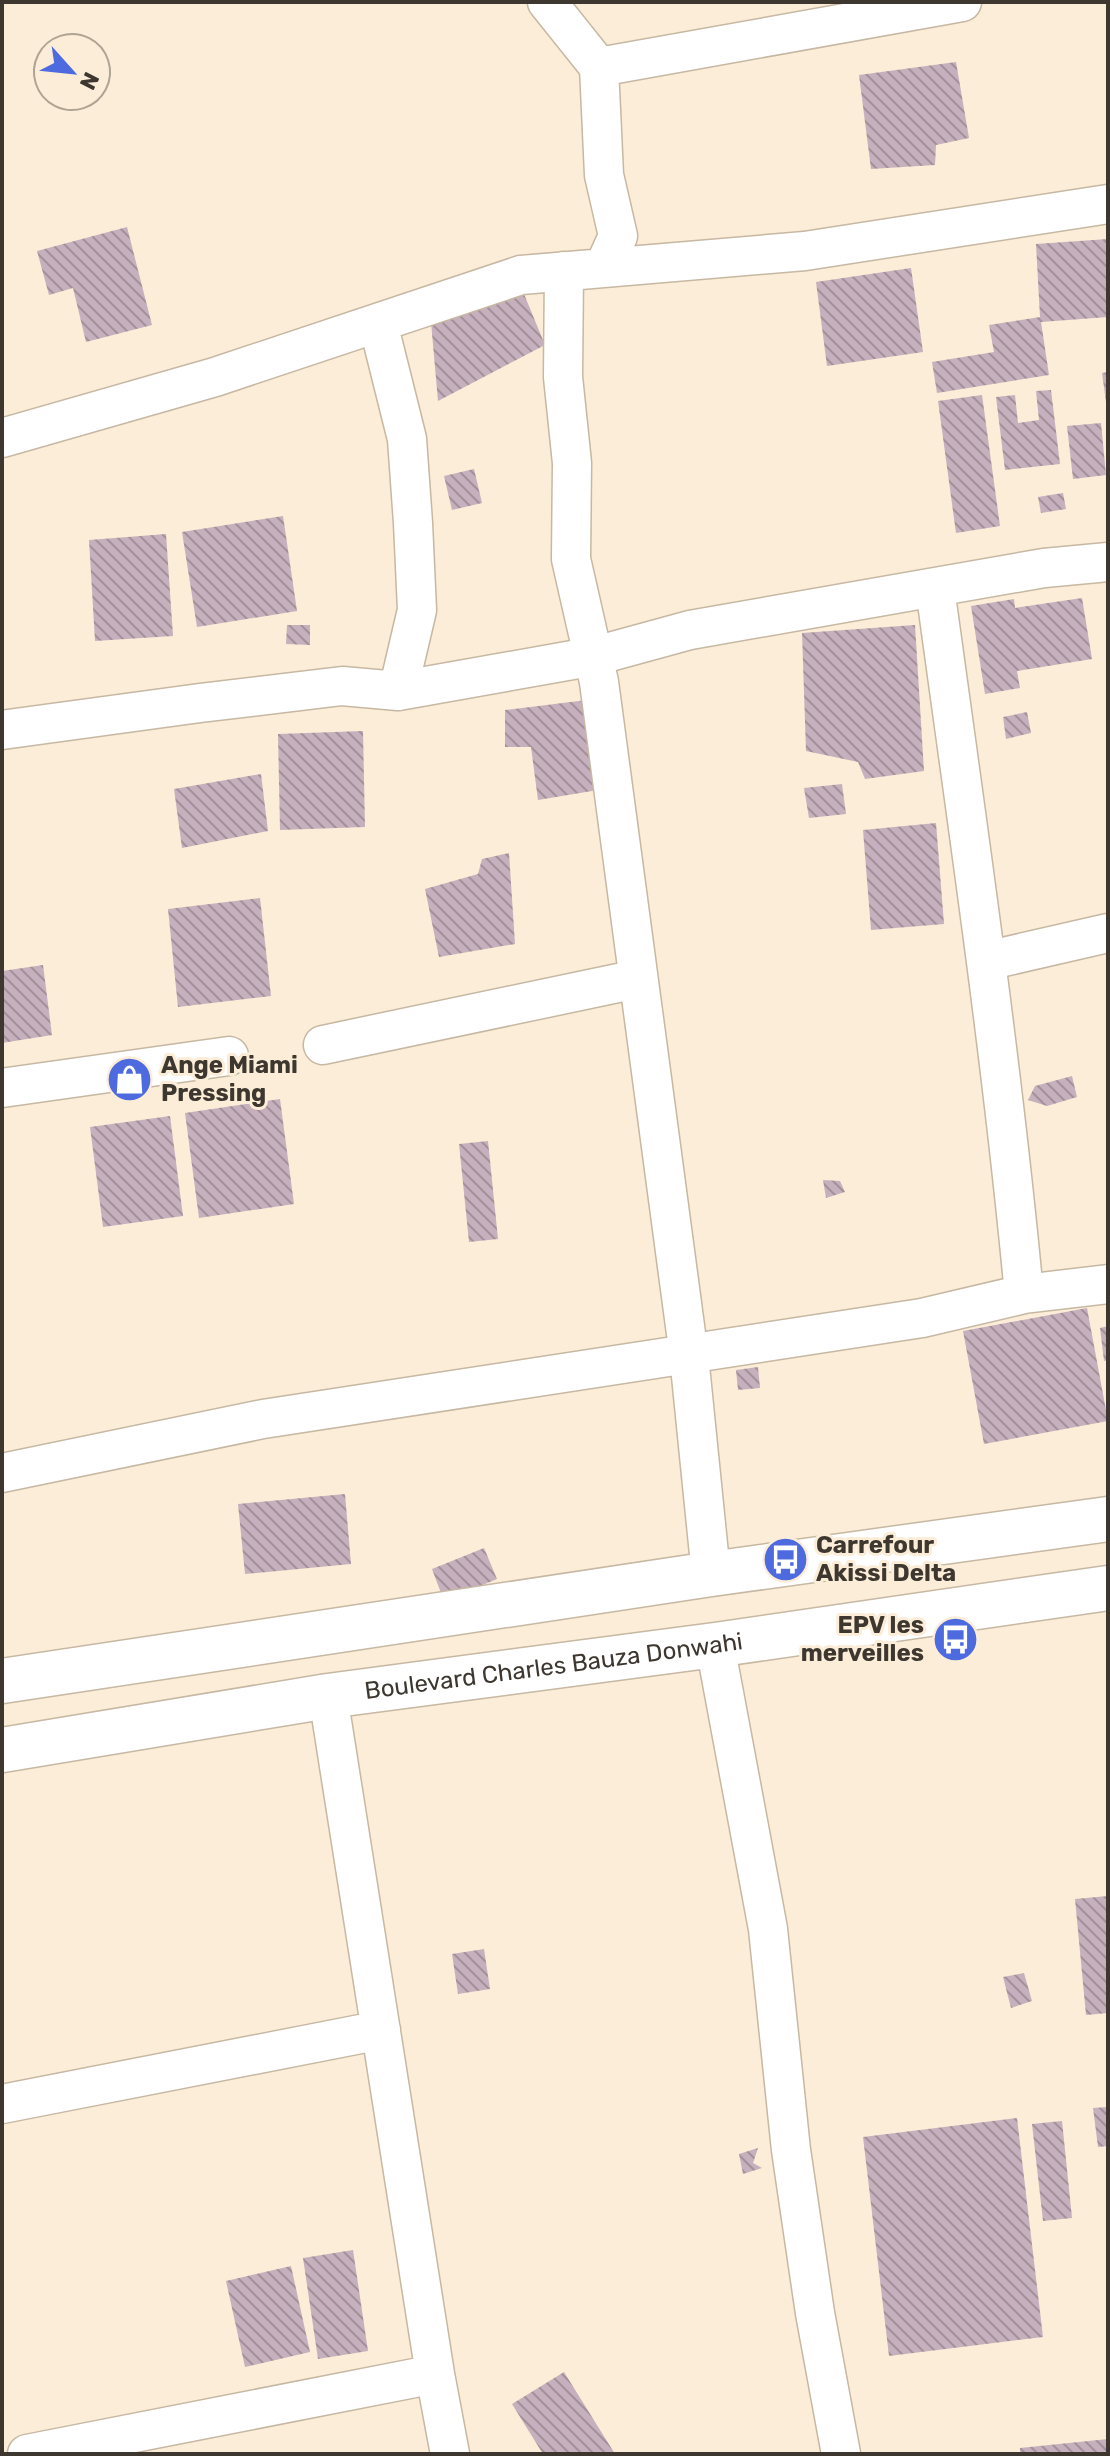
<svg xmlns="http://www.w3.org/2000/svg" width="1110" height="2456" viewBox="0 0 1110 2456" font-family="Rubik,sans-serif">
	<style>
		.building { fill: url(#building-back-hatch) }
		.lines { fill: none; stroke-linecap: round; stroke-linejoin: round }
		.minor-casing { stroke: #c6b8a3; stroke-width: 41 }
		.secondary-casing { stroke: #c6b8a3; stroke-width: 47 }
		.minor { stroke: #fff; stroke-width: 38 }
		.secondary { stroke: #fff; stroke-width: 44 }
		.labels { text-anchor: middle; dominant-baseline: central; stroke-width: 6; stroke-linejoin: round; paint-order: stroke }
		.poi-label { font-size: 24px; font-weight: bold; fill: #3d372f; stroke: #fbedd7; text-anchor: start }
		.street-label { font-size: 24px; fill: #3d372f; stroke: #fbedd7 }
	</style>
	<defs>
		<pattern id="building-back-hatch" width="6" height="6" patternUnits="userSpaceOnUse" patternTransform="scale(2)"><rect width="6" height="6" fill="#c7b0bd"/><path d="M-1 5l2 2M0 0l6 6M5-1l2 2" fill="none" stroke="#a3909a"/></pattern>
	</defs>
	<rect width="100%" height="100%" fill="#fbedd7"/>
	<path class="building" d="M956,62L969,138L936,145L935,165L871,169L859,75Z
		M127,227L152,325L86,342L73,288L49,295L37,251Z
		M1108,239V317L1041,322L1049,375L937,393L932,362L994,352L989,325L1040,317L1036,244Z
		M911,268L923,352L827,366L816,282Z
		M524,294L545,345L438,401L431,322Z
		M1108,372V402H1106L1102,373Z
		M1051,390L1060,464L1005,470L996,397L1015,395L1018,423L1039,420L1036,391Z
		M982,395L1000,526L956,533L938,401Z
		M1101,423L1106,475L1073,479L1067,426Z
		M474,469L482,503L452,510L444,476Z
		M1063,493L1066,509L1041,513L1038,497Z
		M283,516L297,611L197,627L182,532Z
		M166,534L173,636L95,641L89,540Z
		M1082,598L1092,659L1017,671L1020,688L985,694L971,606L1014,599L1015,608Z
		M287,625H310V645L286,644Z
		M915,625L924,771L865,779L858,762L806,751L802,633Z
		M587,700L598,790L538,800L531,747H505V710Z
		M1027,712L1031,733L1006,739L1003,717Z
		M363,731L365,827L280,830L278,734Z
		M261,774L268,831L182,848L174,789Z
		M842,784L846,814L809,818L804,788Z
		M936,823L944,924L871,930L863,830Z
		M509,853L515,944L439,957L425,889L478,874L482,859Z
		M260,898L271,996L178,1007L168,909Z
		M43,965L52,1035L2,1043V971Z
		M1072,1076L1077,1097L1047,1106L1028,1100L1035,1086Z
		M280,1099L294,1204L199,1218L185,1113Z
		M170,1116L183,1216L103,1227L90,1127Z
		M488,1141L498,1239L469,1242L459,1144Z
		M823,1180L840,1181L845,1192L826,1198Z
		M1087,1308L1108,1421L984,1444L963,1331Z
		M1108,1326V1360L1104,1361L1100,1328Z
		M758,1367L760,1388L738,1390L736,1370Z
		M345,1494L351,1564L245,1574L238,1504Z
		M484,1548L497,1579L444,1601L432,1569Z
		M1108,1896V2013L1086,2015L1075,1899Z
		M484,1949L490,1989L458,1994L452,1954Z
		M1024,1973L1032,2001L1011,2008L1003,1977Z
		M1108,2107V2146L1098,2147L1093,2108Z
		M1017,2118L1043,2337L889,2356L863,2137Z
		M1062,2121L1072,2218L1043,2221L1032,2124Z
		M758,2148L753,2163L762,2168L743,2174L739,2154Z
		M353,2250L368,2351L318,2359L303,2258Z
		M291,2266L310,2352L245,2367L226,2281Z
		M564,2372L615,2454H543L512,2404Z
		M1108,2439V2454H1020V2448Z"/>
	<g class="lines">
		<defs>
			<path id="minor" d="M547,2L599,67
				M604,267L618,236L604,175L599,67L962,2
				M564,271L563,377L572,463L571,559L599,682L689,1356L711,1574
				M2,438L215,377L521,275L805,251L1108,204
				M935,588C967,823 1002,1058 1024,1294
				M398,691L595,656L690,630L1044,568L1108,562
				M2,730L200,703L342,686L398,691L417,610L413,523L407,439L378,323
				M986,961L1108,933
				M323,1045L637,979
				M2,1088L229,1056
				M2,1473L263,1419L922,1318L1024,1294L1108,1284
				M715,1645L768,1929L791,2150L815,2313L841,2454
				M328,1696L435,2374L450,2454
				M2,2104L381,2030
				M27,2454L435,2374"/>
			<g id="secondary">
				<path d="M2,1681L711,1574L1108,1519"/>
				<path id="s1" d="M2,1750L328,1696L715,1645L1108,1588"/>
			</g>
		</defs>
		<use href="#minor" class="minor-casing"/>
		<use href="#secondary" class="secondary-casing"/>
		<use href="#minor" class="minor"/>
		<use href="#secondary" class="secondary"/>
	</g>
	<defs>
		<symbol id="shop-disc" viewBox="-11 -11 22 22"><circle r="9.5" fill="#4e6adf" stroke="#fbedd7"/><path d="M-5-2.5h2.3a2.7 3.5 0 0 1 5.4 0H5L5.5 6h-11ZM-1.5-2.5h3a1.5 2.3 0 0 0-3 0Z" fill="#fff"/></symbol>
		<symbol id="bus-disc" viewBox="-11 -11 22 22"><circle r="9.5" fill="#4e6adf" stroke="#fbedd7"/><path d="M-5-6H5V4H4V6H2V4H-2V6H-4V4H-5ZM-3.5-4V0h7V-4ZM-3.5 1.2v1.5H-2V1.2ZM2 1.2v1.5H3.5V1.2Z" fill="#fff"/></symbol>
	</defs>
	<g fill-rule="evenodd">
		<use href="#shop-disc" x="104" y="1054" width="51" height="51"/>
		<use href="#bus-disc" x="760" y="1534" width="51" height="51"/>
		<use href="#bus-disc" x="930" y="1614" width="51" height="51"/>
	</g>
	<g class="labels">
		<g class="poi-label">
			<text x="161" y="1065">Ange Miami<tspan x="161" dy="28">Pressing</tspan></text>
			<text x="816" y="1545">Carrefour<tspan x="816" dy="28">Akissi Delta</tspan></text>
			<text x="924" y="1625" text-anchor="end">EPV les<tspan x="924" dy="28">merveilles</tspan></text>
		</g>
		<g class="street-label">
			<text stroke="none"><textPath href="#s1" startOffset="558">Boulevard Charles Bauza Donwahi</textPath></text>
		</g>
	</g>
	<rect width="1110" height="2456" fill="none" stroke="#3d372f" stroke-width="8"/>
	<g transform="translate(72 72) rotate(117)"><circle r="38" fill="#fbedd7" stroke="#afa494" stroke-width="2"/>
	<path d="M0-6L14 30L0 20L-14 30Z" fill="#4e6adf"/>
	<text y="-12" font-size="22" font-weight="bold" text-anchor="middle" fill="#3d372f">N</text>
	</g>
</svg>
